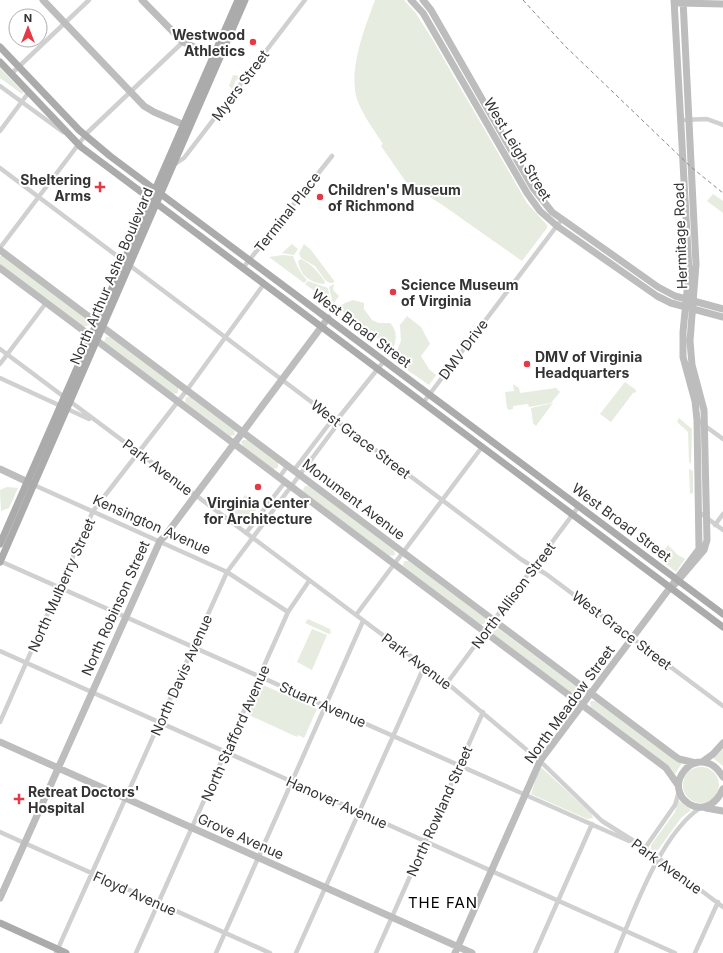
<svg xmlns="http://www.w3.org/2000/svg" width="723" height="953" viewBox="0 0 723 953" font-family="Inter,sans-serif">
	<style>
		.green { fill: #e6ecdf }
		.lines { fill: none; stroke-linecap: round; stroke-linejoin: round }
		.street { stroke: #d0d0d0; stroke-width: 4.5 }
		.secondary { stroke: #bdbdbd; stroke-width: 7 }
		.primary { stroke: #ababab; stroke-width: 7 }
		.rail { stroke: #888; stroke-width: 1; stroke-dasharray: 4 3; stroke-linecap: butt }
		.poi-dot { fill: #e63946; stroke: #fff; stroke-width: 1.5 }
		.labels { text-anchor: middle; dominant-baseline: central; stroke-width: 4; stroke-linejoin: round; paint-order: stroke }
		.poi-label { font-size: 14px; font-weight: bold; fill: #333; stroke: #fff; text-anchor: start }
		.street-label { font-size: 14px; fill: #333; stroke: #fff }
		.neighbourhood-label { font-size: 15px; letter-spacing: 1px; fill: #000; stroke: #fff }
	</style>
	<rect width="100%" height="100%" fill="#fff"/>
	<path class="green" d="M375,0H404L415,12L431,37L527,203L547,225V228L522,261L441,204L406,182L381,146L383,144C374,130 362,114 357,99C348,70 365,27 375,0Z
		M0,68L23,92L22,94L0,78Z
		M233,75L239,76L240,78L236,80L232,89L229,86Z
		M713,194L723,201V213L707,201Z
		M292,244L298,249L294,255L282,253Z
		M304,244L311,250L335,282L330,283L326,281L315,266L301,258L299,253Z
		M283,255L293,256C296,264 300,273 307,280L304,283L269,257Z
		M0,256H3L89,321V325L83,327L0,264Z
		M301,259C311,264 319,272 325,282L324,284C310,283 300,275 298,261Z
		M308,281L328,288L330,300L323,297L305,284Z
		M334,284L333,290L339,296L333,304L329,287Z
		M353,300L364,303V309L372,320L379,323H390L392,325C397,333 397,341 392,349L338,308L345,303Z
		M407,316L421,327L430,344L421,356L429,369L436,375L429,385L393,360L401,341L400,325Z
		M106,337H110L178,387V393L173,394L104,342Z
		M625,382L636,390V392L633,393L611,422L600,414Z
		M513,384L519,388L520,393L556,388L560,392L551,403L529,407L528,404L513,406V409L509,410L507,408L505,392L514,391Z
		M186,397H190L234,430L235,435L230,436L186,403L185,401Z
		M553,403L536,426L533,423L531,408Z
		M679,418L692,429L691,464L689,462L688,432L677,422Z
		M243,440H248L278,462V468L273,469L243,446L241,442Z
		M689,469L693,471V493L690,494Z
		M305,486H309L394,550L395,555L389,556L304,492L303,490Z
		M7,487L18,488L9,508L1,511L0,490Z
		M245,495L259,506L245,524L231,514Z
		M668,545L678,555L685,559L676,572L658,558Z
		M404,561H409L485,618V623L481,625L403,566Z
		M308,619L330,629L331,633L329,634L305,623Z
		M312,629L327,635L312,670L297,662Z
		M495,629H499L582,691L583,697H577L494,635L493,632Z
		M261,684L317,709L304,738L298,735L297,737L247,714L253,701L255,702V699Z
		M591,701H596L682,763L675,774L669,766L591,707L590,703Z
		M723,749V766L713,758Z
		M683 785a18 18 0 1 1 36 0a18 18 0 1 1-36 0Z
		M542,768L591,813L593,818L587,819L531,794L539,769Z
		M678,800L691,810L681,818L658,850L654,851L651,849V845L675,812Z"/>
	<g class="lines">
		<path class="street" d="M11,74L89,0
			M0,86L63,132
			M681,120L707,119L723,125
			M0,131L29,92
			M172,166L184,158L305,0
			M0,168L522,560L546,574L723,706
			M0,248L87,133L183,42
			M243,268L332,156
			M0,349L447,683L540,761L602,821L645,848L723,907
			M0,364L46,303
			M0,378L89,419
			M423,403L562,219
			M697,420L723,439
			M294,470L329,424L336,421
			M279,478L288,465
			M34,485L227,572L288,612
			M699,512L723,530
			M715,525L723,514
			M246,533L285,482
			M0,561L629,841
			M356,615L482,447
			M0,651L675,953
			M447,683L579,506
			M0,722L93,511L190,386L264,284
			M0,832L270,953
			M643,847L645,848L675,805L679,791
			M56,953L227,572L334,429L336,421L384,361
			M136,953L288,612L309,581
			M216,953L363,621
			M296,953L424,667
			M376,953L483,712
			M535,953L592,824
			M616,953C634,910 661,834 700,808
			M695,953L718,902"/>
		<path class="secondary" d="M43,0L144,106L154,112L189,127
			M142,0L183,42L219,58
			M411,0L423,13L527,193L540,211L557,226L657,296L671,303L723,317
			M423,0L431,10L533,188L552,212L658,287L675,296L723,309
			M679,3L723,4
			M0,250L672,754L679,759L696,763
			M0,268L666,768L678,785
			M0,469L32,484
			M675,584L704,550L707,540L704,410L692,365L690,341L696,264L683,0
			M0,742L472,953
			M702,762L713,754L723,743
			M723,777C718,769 712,762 701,762C695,762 689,765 685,770C662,796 706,828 723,789
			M706,808L723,811
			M0,898L160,541L165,536L328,318
			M455,953L540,761L699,549L697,420L695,401L683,357V332L689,271L674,0"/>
		<path class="primary" d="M0,47L79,130L110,156C315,308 519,461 723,614
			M0,62L81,147L723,627
			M0,544L238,0
			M0,562L245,0
			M0,923L66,953"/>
		<path class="rail" d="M523,0L565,46L691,167L723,193"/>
	</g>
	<g class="poi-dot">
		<circle cx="253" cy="42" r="4"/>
		<path d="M98 181h4v4h4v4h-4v4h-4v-4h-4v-4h4z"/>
		<circle cx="320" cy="197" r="4"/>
		<circle cx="393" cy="292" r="4"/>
		<circle cx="527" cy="364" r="4"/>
		<circle cx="258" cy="487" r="4"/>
		<path d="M17 793h4v4h4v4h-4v4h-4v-4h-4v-4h4z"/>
	</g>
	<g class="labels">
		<g class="poi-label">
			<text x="245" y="34" text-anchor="end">Westwood<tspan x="245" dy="16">Athletics</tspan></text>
			<text x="91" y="179" text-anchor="end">Sheltering<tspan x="91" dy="16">Arms</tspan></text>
			<text x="328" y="189">Children's Museum<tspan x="328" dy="16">of Richmond</tspan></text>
			<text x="401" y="284">Science Museum<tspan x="401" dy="16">of Virginia</tspan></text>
			<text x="535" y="356">DMV of Virginia<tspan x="535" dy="16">Headquarters</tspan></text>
			<text x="258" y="502" text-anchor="middle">Virginia Center<tspan x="258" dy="16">for Architecture</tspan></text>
			<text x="28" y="791">Retreat Doctors'<tspan x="28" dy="16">Hospital</tspan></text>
		</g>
		<g class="street-label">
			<text transform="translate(240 85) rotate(-53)">Myers Street</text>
			<text transform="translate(518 149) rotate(59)">West Leigh Street</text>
			<text transform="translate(287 212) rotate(-52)">Terminal Place</text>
			<text transform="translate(680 236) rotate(-92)">Hermitage Road</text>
			<text transform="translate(111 276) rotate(-67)">North Arthur Ashe Boulevard</text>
			<text transform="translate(362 328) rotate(37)">West Broad Street</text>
			<text transform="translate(463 349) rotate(-53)">DMV Drive</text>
			<text transform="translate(361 439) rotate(37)">West Grace Street</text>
			<text transform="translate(158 467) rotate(37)">Park Avenue</text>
			<text transform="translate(354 499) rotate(37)">Monument Avenue</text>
			<text transform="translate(622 522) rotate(37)">West Broad Street</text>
			<text transform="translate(152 524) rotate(24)">Kensington Avenue</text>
			<text transform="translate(61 585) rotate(-66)">North Mulberry Street</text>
			<text transform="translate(513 595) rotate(-53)">North Allison Street</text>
			<text transform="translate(115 608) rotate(-66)">North Robinson Street</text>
			<text transform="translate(622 630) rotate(37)">West Grace Street</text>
			<text transform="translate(417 661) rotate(37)">Park Avenue</text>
			<text transform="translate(181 675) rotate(-66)">North Davis Avenue</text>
			<text transform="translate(323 704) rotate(24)">Stuart Avenue</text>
			<text transform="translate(569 704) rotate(-54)">North Meadow Street</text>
			<text transform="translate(235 733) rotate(-66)">North Stafford Avenue</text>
			<text transform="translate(337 802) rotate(24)">Hanover Avenue</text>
			<text transform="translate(439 811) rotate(-66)">North Rowland Street</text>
			<text transform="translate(241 836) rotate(24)">Grove Avenue</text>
			<text transform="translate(667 866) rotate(36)">Park Avenue</text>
			<text transform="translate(135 893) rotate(24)">Floyd Avenue</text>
		</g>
		<g class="neighbourhood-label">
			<text x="443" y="902">THE FAN</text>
		</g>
	</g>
	<g transform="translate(28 28)"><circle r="19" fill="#ffffff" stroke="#adadad"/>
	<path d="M0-3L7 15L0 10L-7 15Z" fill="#e63946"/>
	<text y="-6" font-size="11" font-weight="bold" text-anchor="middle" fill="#333333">N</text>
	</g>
</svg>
